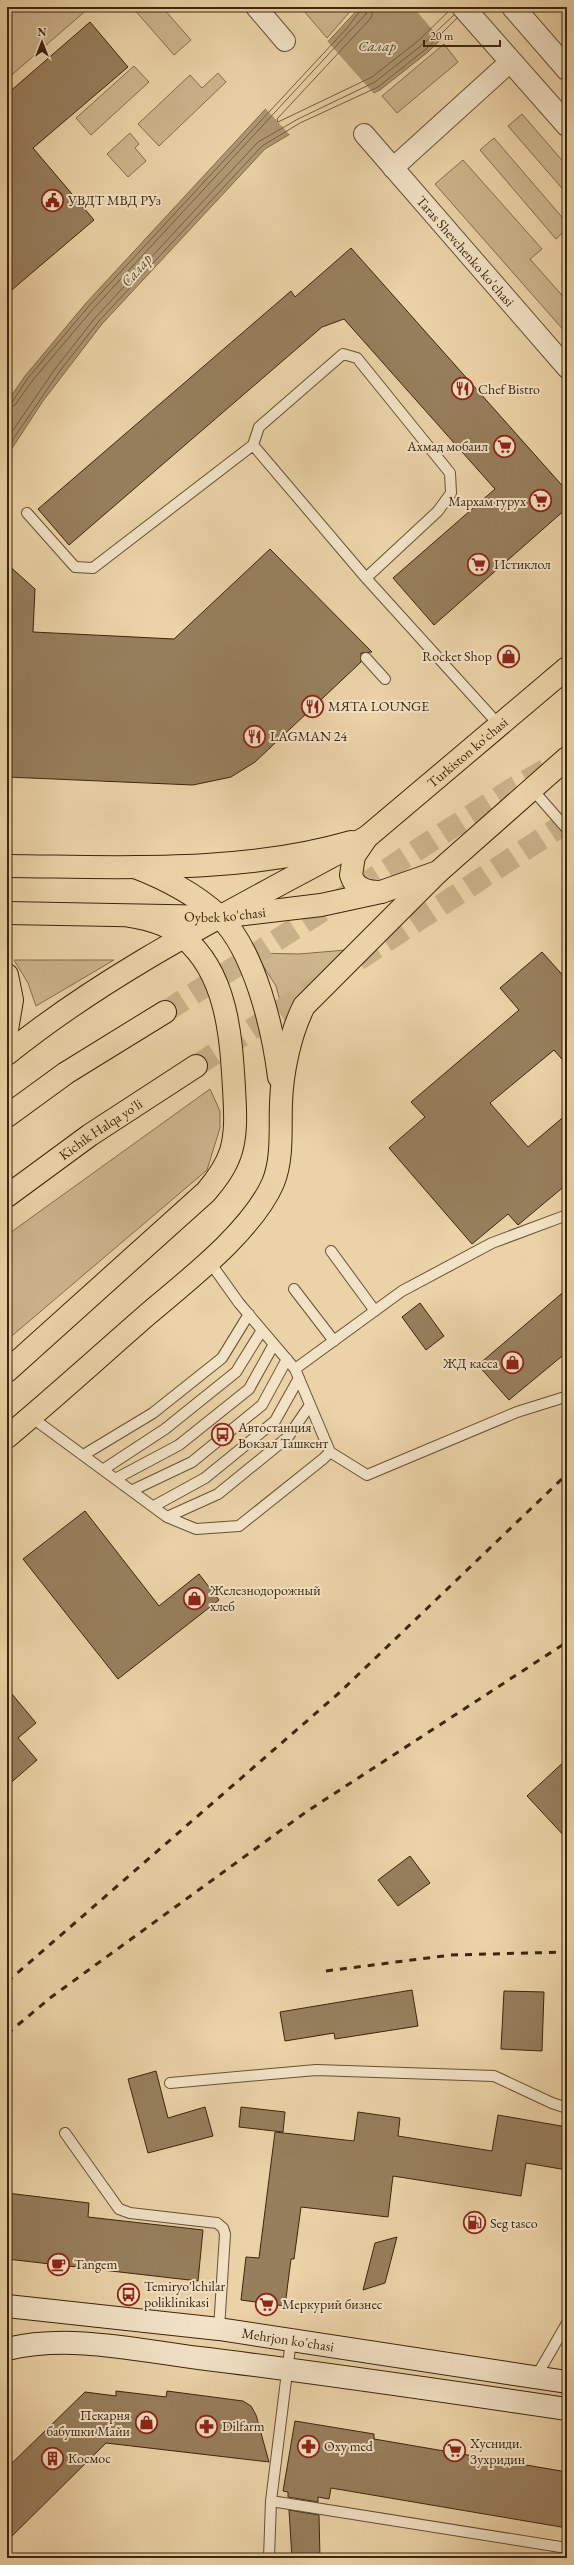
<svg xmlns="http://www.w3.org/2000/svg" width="574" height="2565" viewBox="0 0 574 2565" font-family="'EB Garamond',serif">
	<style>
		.green { fill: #cdb58d; stroke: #846d4d }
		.water { fill: #af9873; stroke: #816a4a }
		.pier { fill: #ebd3a7 }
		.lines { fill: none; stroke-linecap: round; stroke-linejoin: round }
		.shore { stroke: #755e40; stroke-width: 1 }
		.building { fill: #977f5d; stroke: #3b250d }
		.trunk-tunnel { stroke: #c8b088; stroke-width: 22; stroke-dasharray: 22 11; stroke-linecap: butt }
		.service-casing { stroke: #675034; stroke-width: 12 }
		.minor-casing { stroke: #675034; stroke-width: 22 }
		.tertiary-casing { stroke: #675034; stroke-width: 24 }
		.secondary-casing { stroke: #3b250d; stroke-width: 24 }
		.primary-casing { stroke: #3b250d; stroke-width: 24 }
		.trunk-casing { stroke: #3b250d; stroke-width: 24 }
		.service { stroke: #f2e2c6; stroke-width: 10 }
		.minor { stroke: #f2e2c6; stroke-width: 20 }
		.tertiary { stroke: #f2e2c6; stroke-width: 22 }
		.secondary { stroke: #f2e2c6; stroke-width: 22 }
		.primary { stroke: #ebd3a7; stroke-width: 22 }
		.trunk { stroke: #ebd3a7; stroke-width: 22 }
		.rail { stroke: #3b250d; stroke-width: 3; stroke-dasharray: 7 7; stroke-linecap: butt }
		.labels { text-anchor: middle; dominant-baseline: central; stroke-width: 4; stroke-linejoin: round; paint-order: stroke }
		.poi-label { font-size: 14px; fill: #3b250d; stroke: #f2e2c6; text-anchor: start }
		.street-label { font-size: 14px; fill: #3b250d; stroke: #f2e2c6 }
		.water-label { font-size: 15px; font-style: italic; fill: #5e482c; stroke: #f2e2c6 }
	</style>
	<rect width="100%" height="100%" fill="#ebd3a7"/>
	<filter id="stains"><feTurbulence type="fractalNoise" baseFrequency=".005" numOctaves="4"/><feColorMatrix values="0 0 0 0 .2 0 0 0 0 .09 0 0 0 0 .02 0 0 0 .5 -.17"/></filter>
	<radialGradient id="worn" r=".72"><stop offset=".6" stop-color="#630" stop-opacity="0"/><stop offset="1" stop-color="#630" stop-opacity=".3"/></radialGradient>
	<path class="green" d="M7,7H90L7,79Z
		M132,7H162L191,40L174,55Z
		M306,7H354L327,38L303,10Z
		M444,44L458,62L397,113L382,96Z
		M134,66L149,82L91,135L76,118Z
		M218,73L226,82L159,146L138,124L190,75L202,88Z
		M522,114L567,166V194L508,126Z
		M130,133L139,144L135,148L146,161L128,177L107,154Z
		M494,138L567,223V229L556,239L480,150Z
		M463,160L542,249L530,259L567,301V334L435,184Z
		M346,950L313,983L286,1023L276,986L255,953L299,954Z
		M14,960H114L36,1006L28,983Z
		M210,1089L220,1111V1128L207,1170L7,1340V1235Z"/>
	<path class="water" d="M360,7H474L428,52L380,90L302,127L265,149L102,324L43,401L7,456V402L25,376L86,303Z"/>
	<path class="pier" d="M413,7H476L442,41Z
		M327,41L375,95L291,136L265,108Z"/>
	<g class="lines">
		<path class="shore" d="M374,7L371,18L277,119L278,122L372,77L418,41L451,9
			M7,403L12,402L28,378L89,306L347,28L363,7
			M7,408L15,405L32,381L93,309L350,31L366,14L368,7
			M7,439L55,369L95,318L258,142L298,119L375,82L422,45L454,15
			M7,448L59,372L99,321L262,146L300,123L378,87L426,49L457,18"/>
	</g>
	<path class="building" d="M90,22L128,67L33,148L94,220L7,294V94Z
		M351,248L567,491V508L434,625L393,578L495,489L344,319L322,327L69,545L38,509L291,291L295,297Z
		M270,549L372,652L361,653V662L255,762L231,777L193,785L7,777V564L35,589L33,632L174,639Z
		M542,952L567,980V1065L554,1050L490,1103L528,1147L567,1114V1184L518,1225L508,1214L472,1244L389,1148L425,1117L411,1102L519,1010L500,988Z
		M567,1289V1352L509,1400L478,1365Z
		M420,1303L444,1336L426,1350L402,1317Z
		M85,1511L159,1606L199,1574L219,1600L118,1679L23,1559Z
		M7,1688L36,1723L18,1738L37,1760L7,1786Z
		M567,1759V1839L527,1796Z
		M410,1856L430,1883L398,1906L378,1880Z
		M412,1990L418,2026L335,2039L334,2033L285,2041L280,2012Z
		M504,1991L544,1992L542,2051L501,2049Z
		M156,2071L168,2118L205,2107L213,2136L148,2153L128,2079Z
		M241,2107L285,2112L283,2132L239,2127Z
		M358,2112L400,2118L398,2136L492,2151L498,2115L567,2127V2170L526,2163L521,2196L393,2176L388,2217L301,2207L294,2259H291L285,2306L241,2300L246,2257L259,2258L275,2132L354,2141Z
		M7,2193L89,2203L88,2217L203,2230L198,2281L7,2259Z
		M397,2237L385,2283L363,2290L375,2243Z
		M116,2391L166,2397L167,2391L243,2401L251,2406L256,2415L269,2462L106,2443L7,2541V2468L85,2392L116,2396Z
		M295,2421L374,2434V2439L567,2472V2528L331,2488L329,2499L318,2497V2502L288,2497V2492L283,2491Z
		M289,2510L319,2515L320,2558H292Z"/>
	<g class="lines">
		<path class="trunk-tunnel" d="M358,960L567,822
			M165,1012L515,787L549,768
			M196,1066L319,985"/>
		<defs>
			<path id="service" d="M27,513L75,567L93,568L253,445
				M366,578L438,511L451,493L450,473L357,358L343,354L259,427L253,445L366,578L500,726
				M366,658L385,679
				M532,789L567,829
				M331,1251L375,1311
				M294,1289L334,1341
				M295,1369L402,1291L492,1243L567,1215
				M31,1417L167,1517L196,1529L239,1526L323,1459L330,1452L295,1369L239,1303L209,1261
				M330,1452L367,1475L517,1412L565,1397
				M85,1454L153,1413L222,1358L249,1314
				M104,1469L165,1429L236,1372L262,1330
				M117,1478L179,1445L249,1389L274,1344
				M133,1490L192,1462L262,1405L287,1359
				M154,1506L205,1478L275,1421L299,1378
				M167,1517L218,1494L288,1437L310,1405
				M170,2083L316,2070L494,2076L552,2103L567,2108
				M65,2133L119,2209L130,2213L217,2223L223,2228L225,2234L219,2329
				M536,2377L567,2323
				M271,2501L567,2548
				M269,2558L271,2501L291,2340"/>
			<g id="minor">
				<path d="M256,7L285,41"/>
				<path id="s1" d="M364,134L567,368"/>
				<path d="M393,168L511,61"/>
			</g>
			<path id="tertiary" d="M463,7L567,125
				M513,7L567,69"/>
			<g id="secondary">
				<path id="s2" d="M7,2306L219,2329L567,2382"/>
				<path d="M7,2349C70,2334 136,2350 199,2358C322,2373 444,2391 567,2409"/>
			</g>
			<g id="primary">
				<path d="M7,866C121,867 240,874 351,842"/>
				<path id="s3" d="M381,892C367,892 355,889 351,875L354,856L367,837L567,668"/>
				<path id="s4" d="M7,913L220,917L321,905L381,892L438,872L567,758"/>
			</g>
			<g id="trunk">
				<path d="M135,867C166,879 194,893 219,916C255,951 273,1029 279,1077"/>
				<path d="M7,975L12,1000L7,1030"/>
				<path d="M7,1054C116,966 244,905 367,837"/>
				<path d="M7,1116L66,1073L165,1012"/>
				<path id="s5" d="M7,1196L90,1135L196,1066"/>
				<path d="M7,1371L206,1192C217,1179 226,1167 231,1151C237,1131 235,1108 234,1088C231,1036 227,973 183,937C168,924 149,919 130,916"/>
				<path d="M7,1437C55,1397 101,1355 148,1314C188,1280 252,1231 273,1183C283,1159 280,1129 281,1103C282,1072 290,1034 304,1006L438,872"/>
			</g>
		</defs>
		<use href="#service" class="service-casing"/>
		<use href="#minor" class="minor-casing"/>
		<use href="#tertiary" class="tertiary-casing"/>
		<use href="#secondary" class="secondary-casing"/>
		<use href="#primary" class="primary-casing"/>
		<use href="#trunk" class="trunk-casing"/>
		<use href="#service" class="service"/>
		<use href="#minor" class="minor"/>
		<use href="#tertiary" class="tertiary"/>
		<use href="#secondary" class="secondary"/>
		<use href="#primary" class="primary"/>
		<use href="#trunk" class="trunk"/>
		<path class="rail" d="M326,1971L451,1955L567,1952
			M7,1982L339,1693L567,1474
			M7,2034L50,1998L306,1812L567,1642"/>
	</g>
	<defs>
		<symbol id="civic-ring" viewBox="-11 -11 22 22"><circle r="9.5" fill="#f2e2c6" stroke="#8f2418" stroke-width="1.5"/><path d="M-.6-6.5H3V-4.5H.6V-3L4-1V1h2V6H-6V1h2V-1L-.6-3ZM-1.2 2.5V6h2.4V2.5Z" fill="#8f2418"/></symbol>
		<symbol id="restaurant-ring" viewBox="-11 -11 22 22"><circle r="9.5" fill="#f2e2c6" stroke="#8f2418" stroke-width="1.5"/><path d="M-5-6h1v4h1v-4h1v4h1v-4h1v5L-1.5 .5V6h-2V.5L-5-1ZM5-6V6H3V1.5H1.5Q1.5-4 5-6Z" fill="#8f2418"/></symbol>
		<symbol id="supermarket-ring" viewBox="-11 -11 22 22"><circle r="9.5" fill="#f2e2c6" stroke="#8f2418" stroke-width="1.5"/><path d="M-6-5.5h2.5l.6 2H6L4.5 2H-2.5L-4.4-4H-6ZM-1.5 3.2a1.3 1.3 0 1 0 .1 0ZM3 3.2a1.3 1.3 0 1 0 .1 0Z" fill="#8f2418"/></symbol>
		<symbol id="shop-ring" viewBox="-11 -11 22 22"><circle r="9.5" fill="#f2e2c6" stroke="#8f2418" stroke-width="1.5"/><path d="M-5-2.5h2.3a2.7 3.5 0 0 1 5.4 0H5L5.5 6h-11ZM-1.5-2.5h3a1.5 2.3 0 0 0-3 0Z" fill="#8f2418"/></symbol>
		<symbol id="bus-ring" viewBox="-11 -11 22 22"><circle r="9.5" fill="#f2e2c6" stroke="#8f2418" stroke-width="1.5"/><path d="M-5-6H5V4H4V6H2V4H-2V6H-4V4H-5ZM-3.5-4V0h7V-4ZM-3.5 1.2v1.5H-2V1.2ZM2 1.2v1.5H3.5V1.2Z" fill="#8f2418"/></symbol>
		<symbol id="fuel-ring" viewBox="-11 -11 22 22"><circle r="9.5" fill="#f2e2c6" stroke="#8f2418" stroke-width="1.5"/><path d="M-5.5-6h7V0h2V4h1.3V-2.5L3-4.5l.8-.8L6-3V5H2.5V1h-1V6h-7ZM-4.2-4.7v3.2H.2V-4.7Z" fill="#8f2418"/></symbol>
		<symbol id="cafe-ring" viewBox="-11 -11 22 22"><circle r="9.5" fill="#f2e2c6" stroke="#8f2418" stroke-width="1.5"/><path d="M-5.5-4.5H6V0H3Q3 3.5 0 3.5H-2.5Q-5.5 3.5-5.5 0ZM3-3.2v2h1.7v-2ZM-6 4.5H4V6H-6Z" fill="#8f2418"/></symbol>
		<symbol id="pharmacy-ring" viewBox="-11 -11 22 22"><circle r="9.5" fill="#f2e2c6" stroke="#8f2418" stroke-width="1.5"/><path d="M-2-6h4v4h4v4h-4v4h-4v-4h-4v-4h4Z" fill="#8f2418"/></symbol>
		<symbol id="building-ring" viewBox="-11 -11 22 22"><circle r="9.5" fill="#f2e2c6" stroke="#8f2418" stroke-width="1.5"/><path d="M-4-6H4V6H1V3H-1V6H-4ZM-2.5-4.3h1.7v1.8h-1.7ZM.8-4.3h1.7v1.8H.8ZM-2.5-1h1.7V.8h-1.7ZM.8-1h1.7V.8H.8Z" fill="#8f2418"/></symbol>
	</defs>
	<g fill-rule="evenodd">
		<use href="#civic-ring" x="40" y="188" width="25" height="25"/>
		<use href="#restaurant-ring" x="450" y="376" width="25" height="25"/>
		<use href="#supermarket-ring" x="492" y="434" width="25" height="25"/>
		<use href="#supermarket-ring" x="528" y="488" width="25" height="25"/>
		<use href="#supermarket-ring" x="466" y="552" width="25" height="25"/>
		<use href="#shop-ring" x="496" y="644" width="25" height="25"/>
		<use href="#restaurant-ring" x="300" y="694" width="25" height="25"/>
		<use href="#restaurant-ring" x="242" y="724" width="25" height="25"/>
		<use href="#shop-ring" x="500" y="1350" width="25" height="25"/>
		<use href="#bus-ring" x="210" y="1422" width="25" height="25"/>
		<use href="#shop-ring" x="182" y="1586" width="25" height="25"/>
		<use href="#fuel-ring" x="462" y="2210" width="25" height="25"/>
		<use href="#cafe-ring" x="46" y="2252" width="25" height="25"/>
		<use href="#bus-ring" x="116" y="2282" width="25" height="25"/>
		<use href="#supermarket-ring" x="254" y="2292" width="25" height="25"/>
		<use href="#shop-ring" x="134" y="2410" width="25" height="25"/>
		<use href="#pharmacy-ring" x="194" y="2414" width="25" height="25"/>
		<use href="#pharmacy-ring" x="296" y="2434" width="25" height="25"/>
		<use href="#supermarket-ring" x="442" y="2438" width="25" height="25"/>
		<use href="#building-ring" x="40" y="2446" width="25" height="25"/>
	</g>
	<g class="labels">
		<g class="poi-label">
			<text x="68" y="200">УВДТ МВД РУз</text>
			<text x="478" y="389">Chef Bistro</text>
			<text x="488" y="446" text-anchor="end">Ахмад мобаил</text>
			<text x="526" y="501" text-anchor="end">Мархам гурух</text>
			<text x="494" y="564">Истиклол</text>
			<text x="492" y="656" text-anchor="end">Rocket Shop</text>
			<text x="328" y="706">МЯТА LOUNGE</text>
			<text x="270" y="736">LAGMAN 24</text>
			<text x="498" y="1363" text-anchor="end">ЖД касса</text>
			<text x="238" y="1427">Автостанция<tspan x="238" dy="16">Вокзал Ташкент</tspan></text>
			<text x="210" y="1590">Железнодорожный<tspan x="210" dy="16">хлеб</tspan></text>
			<text x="490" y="2223">Seg tasco</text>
			<text x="74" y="2264">Tangem</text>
			<text x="144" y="2286">Temiryo'lchilar<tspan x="144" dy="16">poliklinikasi</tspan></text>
			<text x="282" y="2304">Меркурий бизнес</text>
			<text x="130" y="2415" text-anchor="end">Пекарня<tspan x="130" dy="16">бабушки Майи</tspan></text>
			<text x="222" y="2426">Dilfarm</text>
			<text x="470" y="2443">Хусниди.<tspan x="470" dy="16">Зухридин</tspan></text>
			<text x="324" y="2446">Oxy med</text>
			<text x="68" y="2458">Космоc</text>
		</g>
		<g class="street-label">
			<text stroke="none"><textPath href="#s1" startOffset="155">Taras Shevchenko ko'chasi</textPath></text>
			<text stroke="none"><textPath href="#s3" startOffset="211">Turkiston ko'chasi</textPath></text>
			<text stroke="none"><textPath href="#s4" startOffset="218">Oybek ko'chasi</textPath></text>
			<text stroke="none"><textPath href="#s5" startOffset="115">Kichik Halqa yo'li</textPath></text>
			<text stroke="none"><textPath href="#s2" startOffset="283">Mehrjon ko'chasi</textPath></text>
		</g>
		<g class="water-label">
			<text x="377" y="45">Салар</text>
			<text transform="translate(136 270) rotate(-49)">Салар</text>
		</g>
	</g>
	<rect width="574" height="2565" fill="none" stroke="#ebd3a7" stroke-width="24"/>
	<rect x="8" y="8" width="558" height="2549" fill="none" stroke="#3b250d" stroke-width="2"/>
	<rect x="12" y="12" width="550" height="2541" fill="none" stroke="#3b250d"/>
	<g transform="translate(42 42)" stroke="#f2e2c6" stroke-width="3" paint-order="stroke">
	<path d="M0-3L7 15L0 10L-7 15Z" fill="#3b250d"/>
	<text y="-6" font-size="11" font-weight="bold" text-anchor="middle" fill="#3b250d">N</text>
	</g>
	<path d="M424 40v6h76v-6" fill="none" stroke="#3b250d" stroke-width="2"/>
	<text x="430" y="40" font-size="12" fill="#3b250d" stroke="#f2e2c6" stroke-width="3" paint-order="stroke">20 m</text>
	<rect width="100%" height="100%" filter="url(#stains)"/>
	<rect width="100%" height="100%" fill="url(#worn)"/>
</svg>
